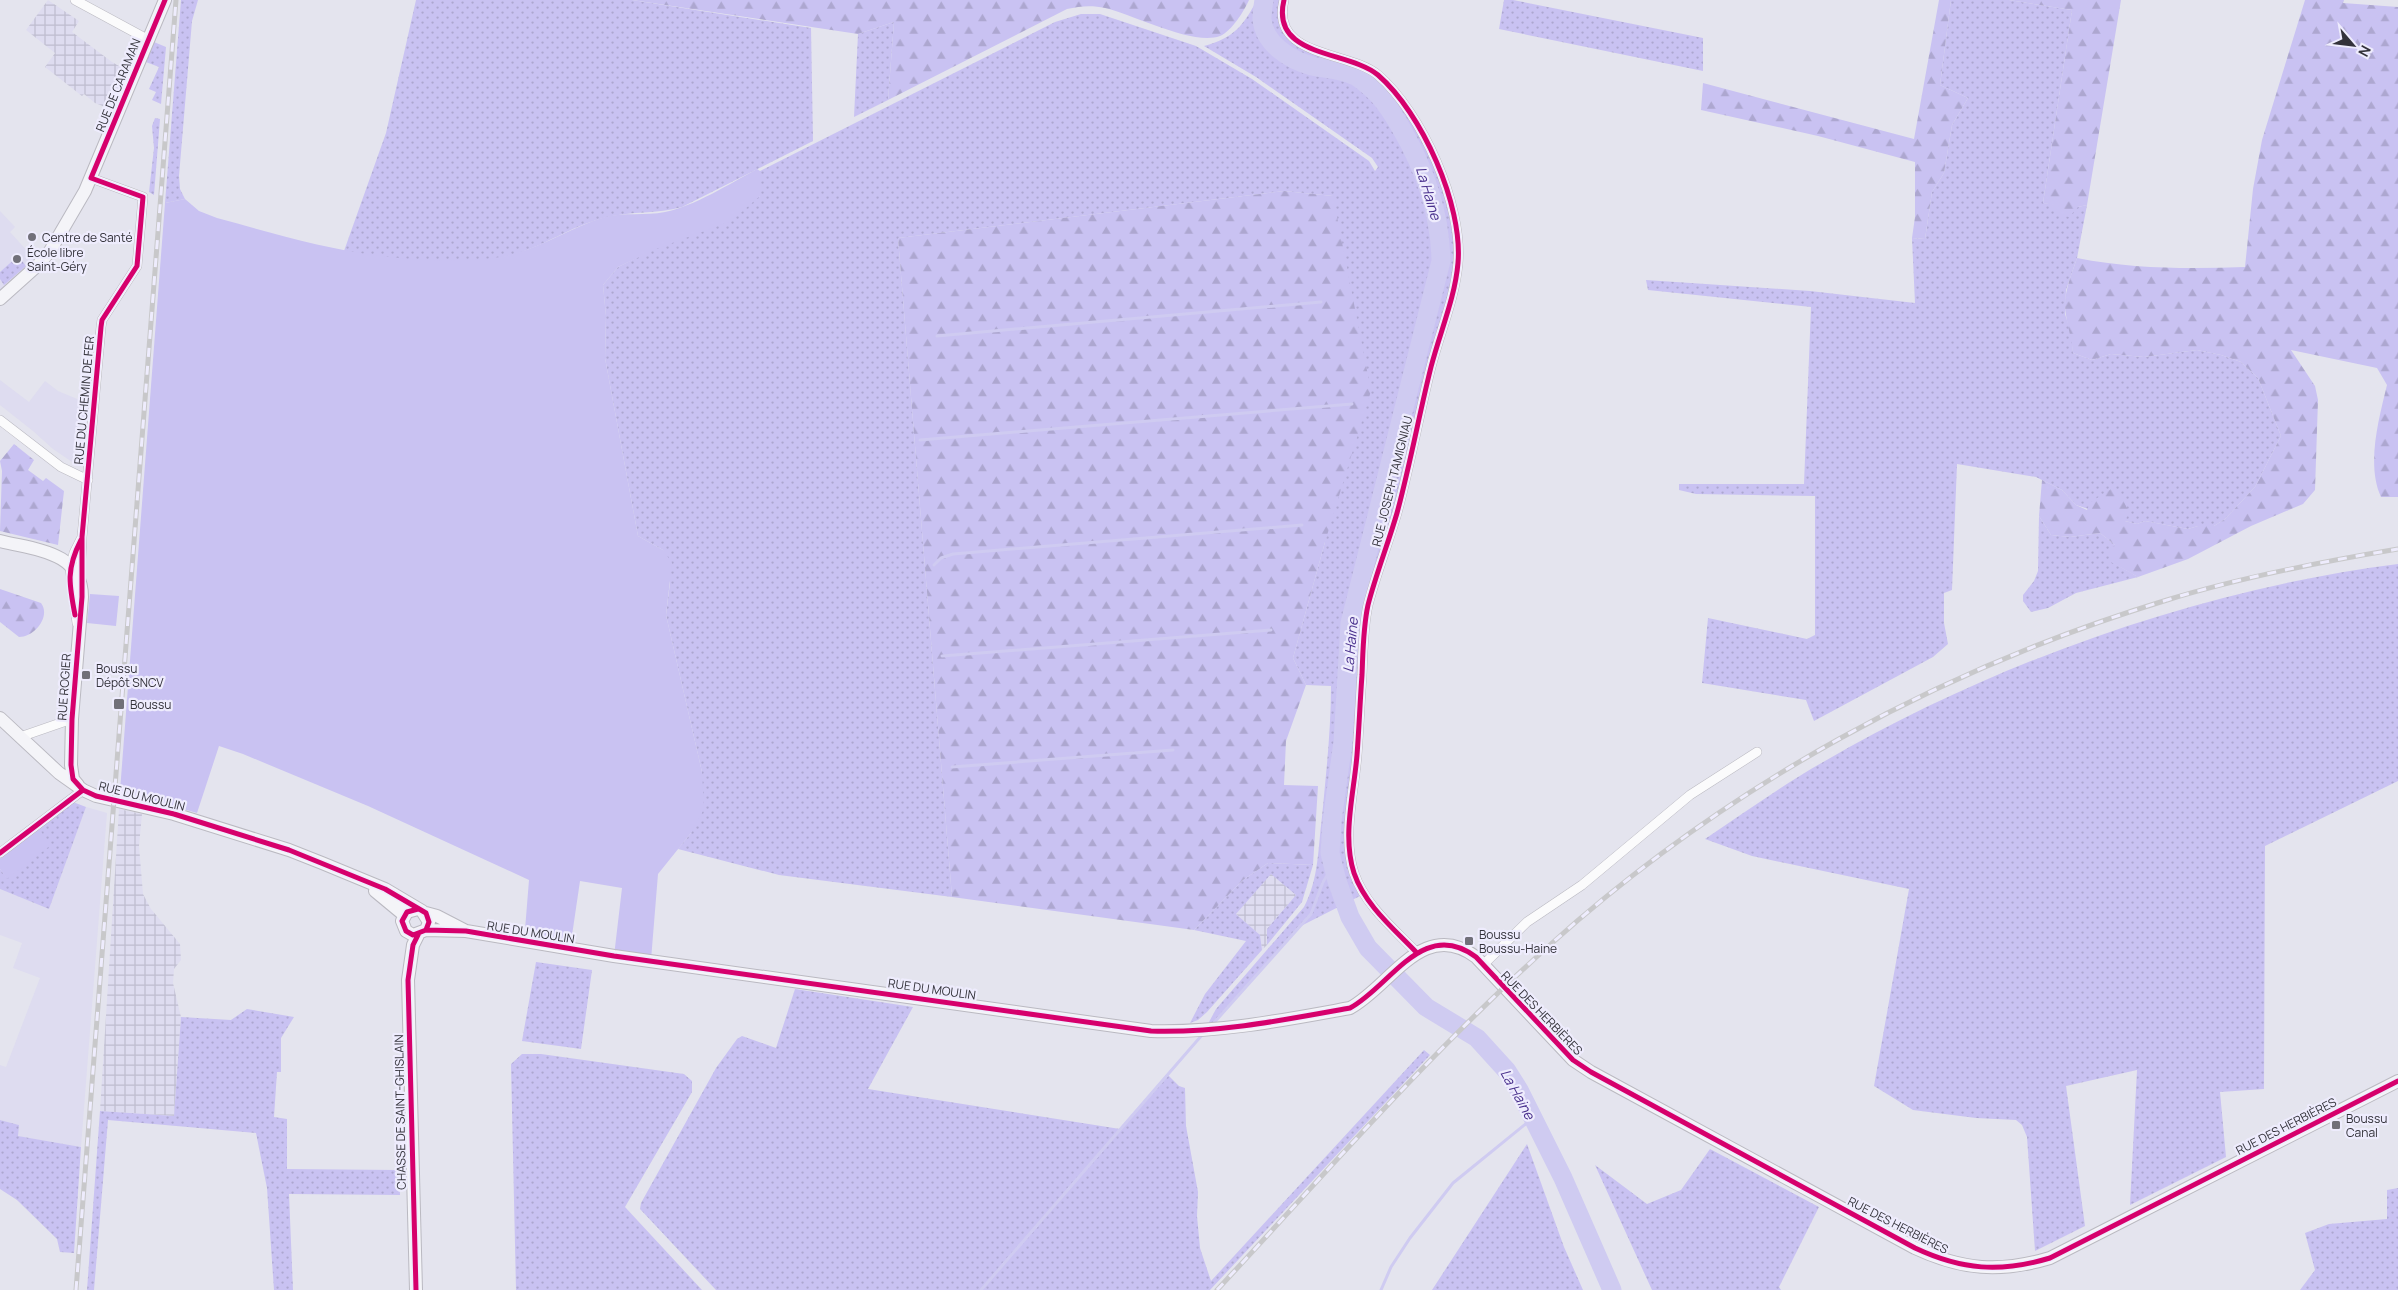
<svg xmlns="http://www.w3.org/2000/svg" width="2398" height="1290" viewBox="0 0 2398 1290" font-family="Manrope,sans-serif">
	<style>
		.built { fill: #dedcf0 }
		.industrial { fill: url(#industrial-grid) }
		.grass { fill: url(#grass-dots) }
		.forest { fill: url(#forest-firs) }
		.green { fill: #c9c2f2 }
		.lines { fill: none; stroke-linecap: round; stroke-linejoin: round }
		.stream { stroke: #cfcbf1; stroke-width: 3 }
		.river { stroke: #cfcbf1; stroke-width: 19 }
		.street-casing { stroke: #bab9c1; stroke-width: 10 }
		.secondary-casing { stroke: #bab9c1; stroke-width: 14 }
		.street { stroke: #fbfbfc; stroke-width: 9 }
		.secondary { stroke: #f4f4f8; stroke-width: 12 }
		.rail-casing { stroke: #c8c8ca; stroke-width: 5 }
		.rail { stroke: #eeecfd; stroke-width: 3; stroke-dasharray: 9; stroke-linecap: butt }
		.cycleway-casing { stroke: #eeecfd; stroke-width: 8 }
		.cycleway { stroke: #d6006c; stroke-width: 5 }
		.poi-dot { fill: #717079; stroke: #eeecfd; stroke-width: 2 }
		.labels { text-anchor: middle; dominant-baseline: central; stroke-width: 4.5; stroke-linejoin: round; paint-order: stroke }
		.street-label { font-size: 12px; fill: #33323a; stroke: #eeecfd }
		.poi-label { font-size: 12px; fill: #33323a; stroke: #eeecfd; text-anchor: start }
		.water-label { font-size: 14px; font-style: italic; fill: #482f8c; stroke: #eeecfd }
	</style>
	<defs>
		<pattern id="industrial-grid" width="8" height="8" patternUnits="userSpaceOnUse" patternTransform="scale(1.25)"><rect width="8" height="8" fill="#dedcf0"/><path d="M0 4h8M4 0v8" fill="none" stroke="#bfbdcf"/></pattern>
		<pattern id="grass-dots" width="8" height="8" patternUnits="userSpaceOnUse" patternTransform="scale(1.25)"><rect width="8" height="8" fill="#c9c2f2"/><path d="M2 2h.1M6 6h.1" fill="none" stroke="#ada7d0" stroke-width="1.8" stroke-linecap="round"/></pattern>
		<pattern id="forest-firs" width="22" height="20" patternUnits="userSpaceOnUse" patternTransform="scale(1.25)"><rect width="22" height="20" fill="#c9c2f2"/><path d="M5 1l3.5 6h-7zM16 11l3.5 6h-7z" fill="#ada7d0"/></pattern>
	</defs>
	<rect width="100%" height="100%" fill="#e4e4ee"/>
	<path class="built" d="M0,211L15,227L10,232L39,264L0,299Z
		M0,380L29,402L45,381L58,391L87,403L83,458L78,466L53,449L33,431L0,405Z
		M86,807L107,813L81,1147L17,1136L19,1125L0,1120V1065L6,1067L40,978L13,968L22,943L0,935V889L49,909Z"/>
	<path class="industrial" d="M48,0L79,21L72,32L112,62L133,74L118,112L95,103L84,94L82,96L45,67L55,53L26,30Z
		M119,809L142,814L139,846L143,894L151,909L180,944L181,960L174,969L173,983L181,1017L174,1116L100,1111Z
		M1271,873L1296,895L1267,929V945L1262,950L1260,935L1236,914Z"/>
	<path class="grass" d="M181,0H198L192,21L179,176L180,189L185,199L165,203Z
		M416,0H632L811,28L813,141L682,207C657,214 632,211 607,217C576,224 549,243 519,253C468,269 395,261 344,251L386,133Z
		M1257,0H1280C1272,67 1339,48 1374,77C1414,111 1448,181 1453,233C1458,274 1444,314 1434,353C1422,401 1411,451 1398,499C1387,535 1373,570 1364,606C1358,633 1360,664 1358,691C1355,741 1350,790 1345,840L1347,863L1360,896L1301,926L1213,1024L1209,1022L1216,1009L1304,907C1319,879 1318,847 1322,817C1326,774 1331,730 1331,686L1306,685L1293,658L1325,542L1333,196L1284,191L898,238L952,897L779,875L678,849L691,833L702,772L666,615L670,583L663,550L638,536L605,358L606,316L603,285L618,267L760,196V171L1055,22L1081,14H1100L1196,46L1252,79L1369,161L1375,171L1378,167L1372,158L1256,77L1204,46C1234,38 1243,26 1257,0Z
		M1504,0H1513L1703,38V71L1499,29Z
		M1951,0H2009L2072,10L2043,203L2078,207L2087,205L2077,258L2066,290L2065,314L2072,336L2073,353L2092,360L2111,354L2144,357L2197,350L2221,355L2241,362L2258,378L2281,436L2255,487L2225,519L2214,526H2198L2188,529L2145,521L2137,524L2125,521L2076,505L2062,490L2036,477L1957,464L1952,590L1944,593V623L1948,644L1933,657L1814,721L1806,700L1702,683L1708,618L1807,639L1815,635V496L1696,494L1679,490V484H1804L1811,307L1648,290L1646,280L1810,291L1915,303L1912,238L1925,239L1932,192L1944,173L1952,125L1968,98L1940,85Z
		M894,22L888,100L854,117L858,34Z
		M154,42L166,47L161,104L152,100L156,92L149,89L159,67L146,62Z
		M155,118L160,119L154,195L149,192L154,148L152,126Z
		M18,256L26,266L4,285L0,279V272Z
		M2039,516L2051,535L2070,537L2100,533L2115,545L2112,562L2138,577L2076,593L2048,608L2031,612L2023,601V595L2034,581L2038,571Z
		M2398,564V781L2265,846L2264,1089L2220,1092L2226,1157L2130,1205L2137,1070L2066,1086L2085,1226L2035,1251L2027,1137L2022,1125L2016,1120L1976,1118L1913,1110L1874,1086L1909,889L1752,856L1705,839C1745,812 1784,784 1825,761C1998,661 2201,589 2398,564Z
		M73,802L86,807L49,909L0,889V869L7,878L39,829Z
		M1268,863L1313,865L1302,902L1267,945V929L1296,895L1271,874L1236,914L1260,935L1262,950L1207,1012L1198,1020L1190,1023L1205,994L1246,941L1194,930L1243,880Z
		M536,962L592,970L581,1049L522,1041Z
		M795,989L913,1007L868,1089L1120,1129L1167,1074L1179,1086L1185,1088L1186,1126L1198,1192L1197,1216L1200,1248L1211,1281L1424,1050L1430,1055L1210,1290H716L640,1209L641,1203L716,1068L737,1039L742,1036L776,1048Z
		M247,1009L294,1017L281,1038V1072H277L274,1117L287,1119V1169L399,1170L400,1195L289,1194L293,1290H274L267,1188L256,1133L108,1120L94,1290H87L100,1111L174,1116L181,1017L231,1020Z
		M522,1054H541L684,1074L692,1081V1092L625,1207L702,1290H516L511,1064Z
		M0,1120L19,1125L18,1136L81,1147L74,1253L60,1252L57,1239L17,1200L0,1189Z
		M1527,1144L1564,1247L1583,1290H1432Z
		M1710,1149L1819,1207L1779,1287L1781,1290H1652L1595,1165L1647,1204L1681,1190Z
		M2398,1188V1290H2300L2315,1270L2305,1233L2329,1224L2387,1219V1190Z"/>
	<path class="forest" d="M632,0H1249C1244,11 1232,31 1220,36C1193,46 1135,15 1105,8C1092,5 1080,6 1067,9L888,100L894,22L858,34Z
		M1939,0H1951L1940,85L1968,98L1952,125L1944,173L1932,192L1925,239L1912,238L1915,217V162L1818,136L1701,110L1703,83L1914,139Z
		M2009,0H2121L2087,205L2078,207L2069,217L2059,214L2054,205L2043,203L2072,10Z
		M2305,0H2344L2343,3L2398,7V497H2381C2366,465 2379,418 2387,385L2377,368L2291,350L2315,386L2318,400L2315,490L2303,504L2251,526L2188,559L2138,577L2111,562L2110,549L2115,545L2100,533L2070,537L2051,535L2039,516L2042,480L2062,490L2076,505L2087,510L2091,502L2111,489L2121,496L2129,512L2125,521L2137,524L2145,521L2188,529L2198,526H2214L2225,519L2255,487L2281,436L2258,378L2241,362L2221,355L2197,350L2144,357L2111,354L2092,360L2073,353C2072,339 2068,329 2066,315C2062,296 2071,276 2077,258C2132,269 2189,269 2245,267L2253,189L2262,140Z
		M1284,191L1333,196L1371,391L1325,542L1293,658L1306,685L1286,741L1284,785L1318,786L1313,865L1268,863L1243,880L1194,930L952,897L898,238Z
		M14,444L34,460L28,470L43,481L46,478L64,491L58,545L0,531L2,471L0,461Z
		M0,589L41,603C51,616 35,637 19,637L0,622Z"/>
	<path class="green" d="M757,169L760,171V196L731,221L656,249L618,267L603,285L606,316L605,358L638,536L663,550L672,563L666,615L702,772L704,809L691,833L658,874L651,960L614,956L622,888L580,881L570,949L524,942L529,880L368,806L243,754L219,746L197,813L120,791L165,203L185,199L199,211L217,218C298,240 372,263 458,260C477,260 498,259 517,253C548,244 574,226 605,217C624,212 645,216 665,212C695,206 729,184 757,169Z
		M90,594L119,596L116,626L87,623Z
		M39,829L51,845L7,879L0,869V857Z"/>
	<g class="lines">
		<path class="stream" d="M937,336L1321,302
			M920,440L1352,404
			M934,565L941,558L953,554L1302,525
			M942,656L1271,630
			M952,767L1173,750
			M1212,1025L1311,914L1323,882L1333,866
			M981,1290L1202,1035
			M1381,1290L1391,1267L1410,1238L1453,1183L1533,1118"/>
		<path class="river" d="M1264,0C1263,6 1262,13 1262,19C1264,44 1290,60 1312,66C1325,69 1340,69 1353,75C1359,77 1366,84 1371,88C1384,99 1393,114 1401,128C1425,169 1440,212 1441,261L1350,623L1343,742L1332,821L1330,853L1337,881L1350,917L1368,948L1426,1007L1477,1038L1507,1071L1519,1090L1563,1178L1612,1290"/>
		<defs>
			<path id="street" d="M75,0L147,39
				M1284,0C1270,58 1348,50 1378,75C1422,113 1463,205 1458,263C1455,298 1440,332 1431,367C1419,415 1410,465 1397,513C1388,544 1376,574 1368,605C1363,628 1363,652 1362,675C1360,702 1359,729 1357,755C1354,793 1342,836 1354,873C1365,905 1393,928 1416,952
				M0,420L61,467L88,480
				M80,581L82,537L101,327L102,320L137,266L143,197L91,178
				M77,623L70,568L74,553L81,539
				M20,737L72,719
				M0,853L83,790
				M1483,965L1527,922L1582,885L1690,795L1757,752"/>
			<path id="secondary" d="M0,299L39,264L50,251L85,191L165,0
				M0,541C35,550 82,551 82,597L72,719L71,765L73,779L78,785
				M0,718L59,773L83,790L96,796L174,814L289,850L322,863L385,889L422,911L429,922L426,930L413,935L406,931L402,921L407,912L418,909
				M375,891L404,915
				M426,913L437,916L466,931
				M426,930L466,931L614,956L1151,1031C1219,1033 1284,1020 1350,1008C1390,987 1423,917 1476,957L1573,1060L1591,1072L1915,1248C1962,1270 2000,1273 2050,1258L2398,1081
				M416,1290L408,980L413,945L418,935"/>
		</defs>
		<use href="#street" class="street-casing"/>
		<use href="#secondary" class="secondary-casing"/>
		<use href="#street" class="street"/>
		<use href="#secondary" class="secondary"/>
		<defs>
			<path id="rail" d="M76,1290L176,0
				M1217,1290C1326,1173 1432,1050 1551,944C1728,785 1940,669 2167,600C2242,577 2320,562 2398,549"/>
		</defs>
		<use href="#rail" class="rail-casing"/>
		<use href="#rail" class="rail"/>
		<defs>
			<path id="cycleway" d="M165,0L91,178L143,197L137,266L102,320L101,327L82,537V597L72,719L71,765L73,779L83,790L96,796L174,814L289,850L385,889L426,913L429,922L426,930L413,935L406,931L402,921L407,912L418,909
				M1284,0C1270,58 1348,50 1378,75C1422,113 1463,205 1458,263C1455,298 1440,332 1431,367C1419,415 1410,465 1397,513C1388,544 1376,574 1368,605C1363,628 1363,652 1362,675C1360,702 1359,729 1357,755C1354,793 1342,836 1354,873C1365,905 1393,928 1416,952
				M75,615C69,584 66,569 81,540
				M0,853L83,790
				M426,930L466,931L614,956L1151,1031C1219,1033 1284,1020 1350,1008C1390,987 1423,917 1476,957L1573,1060L1591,1072L1915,1248C1962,1270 2000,1273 2050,1258L2398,1081
				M416,1290L408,980L413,945L418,935"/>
		</defs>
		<use href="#cycleway" class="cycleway-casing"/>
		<use href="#cycleway" class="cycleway"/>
	</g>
	<g class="poi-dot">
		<circle cx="32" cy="237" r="5"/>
		<circle cx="17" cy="259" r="5"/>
		<rect x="81" y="670" width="10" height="10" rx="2.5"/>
		<rect x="113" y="698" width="12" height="12" rx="2.5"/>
		<rect x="1464" y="936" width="10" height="10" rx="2.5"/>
		<rect x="2331" y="1120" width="10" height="10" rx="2.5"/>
	</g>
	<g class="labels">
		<g class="street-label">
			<text transform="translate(118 85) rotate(-68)">RUE DE CARAMAN</text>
			<text transform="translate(84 400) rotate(-85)">RUE DU CHEMIN DE FER</text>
			<text transform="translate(1392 481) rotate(-76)">RUE JOSEPH TAMIGNIAU</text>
			<text transform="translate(64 687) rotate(-86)">RUE ROGIER</text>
			<text transform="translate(142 796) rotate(14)">RUE DU MOULIN</text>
			<text transform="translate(531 932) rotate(9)">RUE DU MOULIN</text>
			<text transform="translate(932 989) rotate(8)">RUE DU MOULIN</text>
			<text transform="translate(1542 1013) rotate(46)">RUE DES HERBIÈRES</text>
			<text transform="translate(400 1112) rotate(-91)">CHASSE DE SAINT-GHISLAIN</text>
			<text transform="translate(2286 1126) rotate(-27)">RUE DES HERBIÈRES</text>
			<text transform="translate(1898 1225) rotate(27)">RUE DES HERBIÈRES</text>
		</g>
		<g class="poi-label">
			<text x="42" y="237">Centre de Santé</text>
			<text x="27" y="252">École libre<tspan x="27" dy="14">Saint-Géry</tspan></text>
			<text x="96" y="668">Boussu<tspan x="96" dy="14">Dépôt SNCV</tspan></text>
			<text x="130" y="704">Boussu</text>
			<text x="1479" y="934">Boussu<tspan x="1479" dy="14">Boussu-Haine</tspan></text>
			<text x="2346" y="1118">Boussu<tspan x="2346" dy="14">Canal</tspan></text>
		</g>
		<g class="water-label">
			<text transform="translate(1429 193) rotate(73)">La Haine</text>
			<text transform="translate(1350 645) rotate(-85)">La Haine</text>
			<text transform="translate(1518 1094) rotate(61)">La Haine</text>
		</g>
	</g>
	<g transform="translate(2353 45) rotate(118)" stroke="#eeecfd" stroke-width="4" paint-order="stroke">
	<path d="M0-4L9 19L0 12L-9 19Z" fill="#33323a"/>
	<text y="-8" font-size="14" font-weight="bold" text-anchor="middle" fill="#33323a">N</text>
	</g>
</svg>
